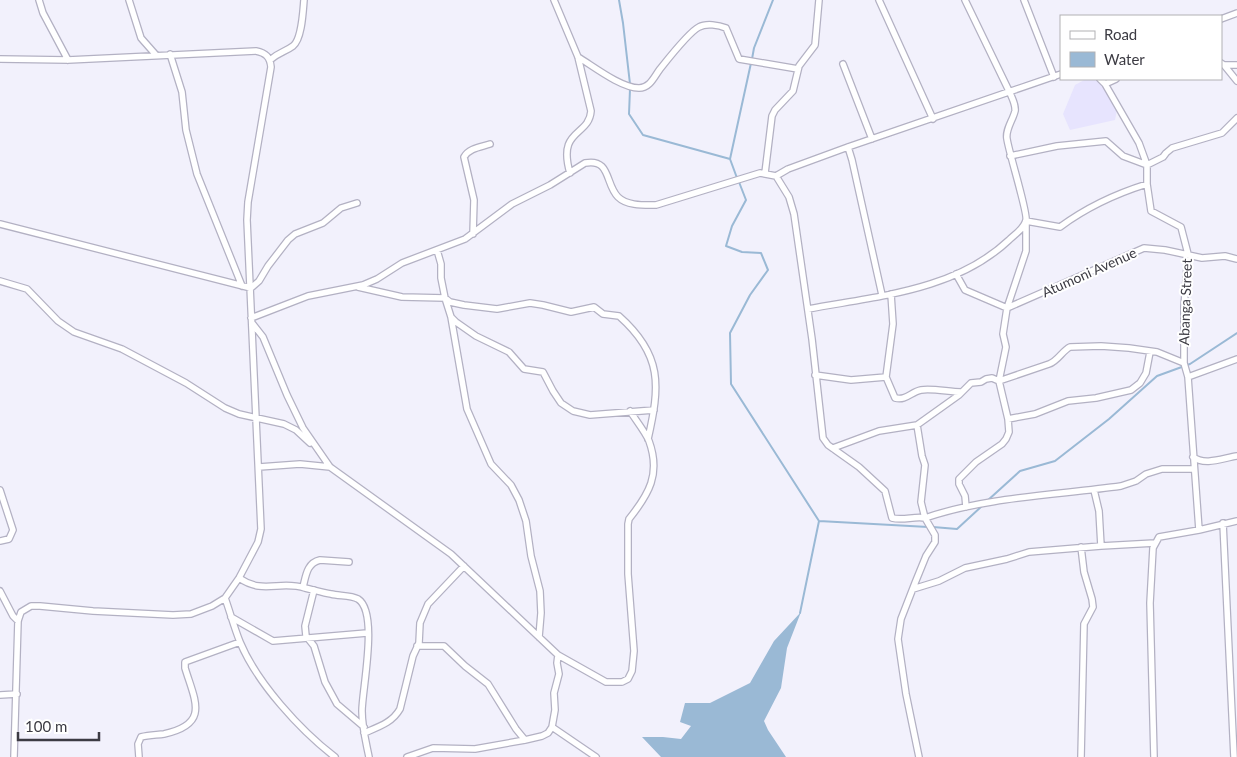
<svg xmlns="http://www.w3.org/2000/svg" width="1237" height="757" viewBox="0 0 1237 757" font-family="Lato,sans-serif">
	<style>
		.built { fill: #e7e4fe }
		.water { fill: #9ab9d5 }
		.lines { fill: none; stroke-linecap: round; stroke-linejoin: round }
		.stream { stroke: #9ab9d5; stroke-width: 2 }
		.minor-casing { stroke: #b3b1c3; stroke-width: 8 }
		.minor { stroke: #fff; stroke-width: 5.5 }
		.labels { text-anchor: middle; dominant-baseline: central; stroke-width: 4; stroke-linejoin: round; paint-order: stroke }
		.street-label { font-size: 14px; fill: #3c3b43; stroke: #fff }
	</style>
	<rect width="100%" height="100%" fill="#f2f1fc"/>
	<path class="built" d="M1086,79L1098,80L1117,110L1115,120L1070,130L1063,114L1075,85Z"/>
	<path class="water" d="M801,612L787,648L781,688L764,721L768,730L786,757H661L642,737H663L681,739L691,726L680,722L685,703H710L750,683L774,641Z"/>
	<g class="lines">
		<path class="stream" d="M619,0L623,23L630,84
			M752,59L754,48L773,0
			M630,89L629,114L643,135L730,159L737,178
			M730,159L751,63
			M739,182L746,200L732,226L726,246L742,252L761,253L768,270L750,295L730,333L731,384L819,521L800,613
			M987,501L1020,471L1055,461L1109,419L1157,376L1190,364L1237,333
			M819,521L928,527
			M933,527L957,529L982,506"/>
		<defs>
			<path id="minor" d="M39,0L43,13L68,60
				M129,0L141,38L156,55
				M554,0L578,57L591,111C589,137 557,128 570,173
				M879,0L933,119
				M1024,0L1054,77
				M1221,19L1237,13
				M170,54L182,92L186,130L197,174L242,286
				M578,57C593,66 621,88 639,88C650,88 654,77 660,69C668,59 689,32 699,27C706,23 719,25 726,28L739,59L798,69
				M0,59L68,60L256,51C266,53 270,57 271,67L248,202L247,220L261,529L258,542L239,578L225,598L212,606L191,614L173,615L93,611L40,606H31L21,612L18,621L14,757
				M270,60C279,52 285,52 293,46C302,39 303,11 304,0
				M1221,63L1224,65L1237,81
				M843,64L872,139
				M1224,65H1237
				M1100,79L1105,84L1139,143L1147,165V184L1151,211L1181,227L1188,254L1184,307V363L1188,377L1199,530
				M1105,84L1116,79
				M848,147L852,160L882,295
				M1010,156L1057,146L1106,141L1123,156L1147,165L1163,157L1166,153L1172,148L1222,133L1237,118
				M765,173L772,116L775,110L793,91L799,66L815,45L819,0
				M0,224L251,288L259,281L268,266L288,240L295,234L323,223L341,208L357,203
				M473,234L474,200L464,157C469,148 481,147 490,144
				M437,250L441,264V278L445,298L451,317L456,322L476,336L509,352L524,369L543,372L553,391L561,403L573,411L590,415L654,410
				M956,274L965,290L1007,308L1144,248L1165,250L1202,258L1225,256L1237,259
				M0,281L27,289L58,321L74,332L122,349L186,383L225,408L239,414L284,424L296,430L310,443
				M358,287L402,297L445,298L450,302L464,305L497,309L530,303L543,305L571,312L594,307L603,314L619,316C663,355 660,386 648,439
				M808,309C877,296 955,291 1009,240C1015,234 1024,229 1026,220C1028,213 1009,153 1007,139C1005,130 1013,120 1015,111C1016,105 1012,98 1010,93L965,0
				M451,317L467,409L491,464L511,485L519,500L526,521L531,556L540,591L541,613L539,637
				M251,318L308,296L363,285L377,279L402,263L465,239L512,204L550,185L585,163C611,158 605,184 618,197C627,206 644,205 656,205L760,173L776,176
				M252,323L263,337L287,395L303,428L330,467L451,554L558,655L557,663L559,674L554,693L555,710L552,727L596,757
				M815,375L851,380L886,377L895,398C906,401 911,392 921,390C931,388 950,392 961,392
				M886,377L893,324L891,294
				M1188,377L1237,359
				M1008,419L1035,414L1068,401L1096,398L1131,390L1140,383L1146,373L1150,352
				M917,425L922,456L925,465L921,502L925,518C986,497 1057,495 1121,486L1136,481L1146,474L1162,469H1194
				M833,448L879,431L917,425L959,395L971,383L981,382L986,379L992,378L999,381L1049,364C1058,361 1062,351 1070,347L1101,346L1129,348L1157,352L1184,363
				M1193,457C1205,466 1223,458 1237,456
				M259,467L300,464L330,467
				M0,490L13,530L9,539L0,541
				M1094,490L1099,511L1101,546L1155,543
				M966,507L965,496L959,484V479L976,462L1002,444L1006,439L1009,432L1008,419L999,381L1006,347L1003,334L1007,308L1026,251V221L1060,227C1087,207 1115,194 1147,184
				M1223,523L1234,757
				M239,578C264,595 279,580 305,588C314,590 323,593 331,594C339,596 351,595 358,599C379,612 362,690 362,711C362,727 366,742 369,757
				M303,587C306,575 307,563 320,560L349,562
				M913,589L939,581L965,568L1007,559L1029,552L1101,546
				M314,590L305,626L306,636L314,646L325,682L337,704L364,727
				M0,591L13,616L18,621
				M225,598C230,612 234,627 240,642C257,683 300,730 335,757
				M231,617L273,641L367,633
				M417,646H444L465,666L488,684L516,729L525,740
				M558,655L606,682H622L628,679L632,671L634,651L628,574V524L629,519C649,494 661,474 649,441C646,433 635,419 630,411
				M0,695L17,694
				M364,733C378,727 392,723 400,709L413,656L419,643L420,623L428,604L464,566
				M139,757L138,744L141,737C149,735 157,735 164,734C210,724 195,701 185,668V662L240,642
				M407,757L433,748L475,749L525,740L542,736L548,733L552,727
				M919,757L906,694L898,639L901,619L915,583L926,556L935,542V535L925,518C914,516 903,521 892,518L885,491L859,467L828,445L823,438L812,339L794,214L789,197L776,176L788,169L848,147L1061,74
				M1081,757L1084,624L1093,607L1092,599L1084,572L1081,547
				M1154,757L1150,603L1153,548L1159,537L1199,530L1237,521"/>
		</defs>
		<use href="#minor" class="minor-casing"/>
		<use href="#minor" class="minor"/>
	</g>
	<g class="labels">
		<g class="street-label">
			<text transform="translate(1089 272) rotate(-24)">Atumoni Avenue</text>
			<text transform="translate(1185 302) rotate(-88)">Abanga Street</text>
		</g>
	</g>
	<rect x="1060" y="15" width="162" height="65" fill="#ffffff" stroke="#b1b1b4"/>
	<rect x="1070" y="31" width="25" height="8" fill="#ffffff" stroke="#b1b1b4"/>
	<text x="1104" y="40" font-size="15" fill="#3c3b43">Road</text>
	<rect x="1070" y="52" width="25" height="15" fill="#9ab9d5" stroke="#b1b1b4"/>
	<text x="1104" y="65" font-size="15" fill="#3c3b43">Water</text>
	<path d="M18 732v8h81v-8" fill="none" stroke="#3c3b43" stroke-width="2.5"/>
	<text x="25" y="732" font-size="15" fill="#3c3b43" stroke="#ffffff" stroke-width="4" paint-order="stroke">100 m</text>
</svg>
